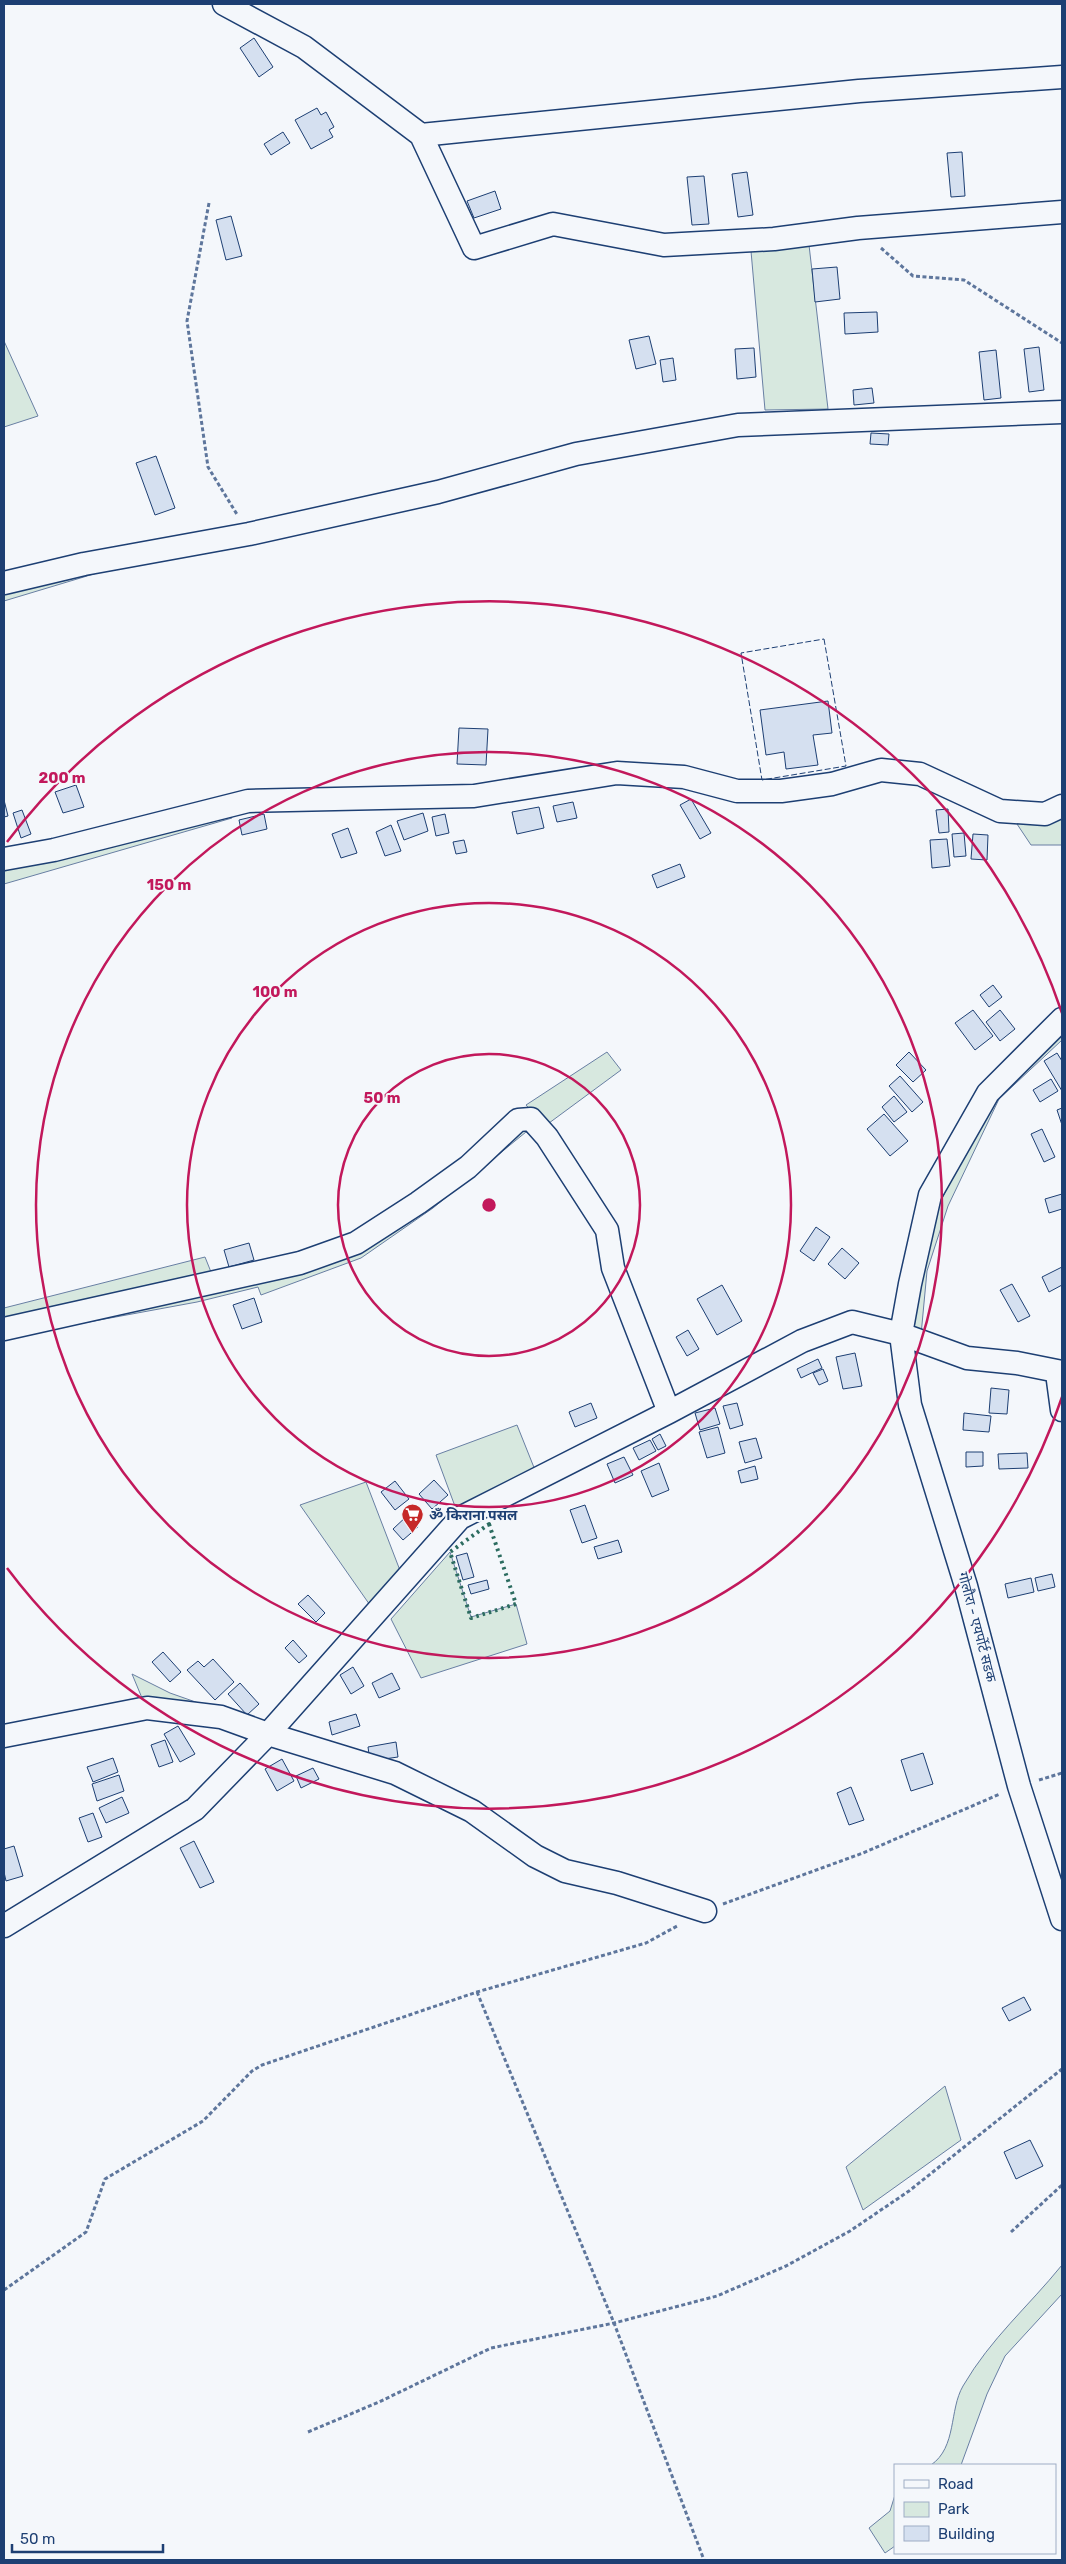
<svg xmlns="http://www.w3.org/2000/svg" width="1066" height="2564" viewBox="0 0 1066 2564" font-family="Rubik,'Noto Sans Devanagari',sans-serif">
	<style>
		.green { fill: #d7e8df; stroke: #687fa3 }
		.building { fill: #d5e0f0; stroke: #1d3f73 }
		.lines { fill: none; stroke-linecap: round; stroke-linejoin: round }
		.minor-casing { stroke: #1d3f73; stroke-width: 25 }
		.path { stroke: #5e769c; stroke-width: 3; stroke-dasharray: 4 2.5; stroke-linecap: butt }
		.minor { stroke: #f4f7fb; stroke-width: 22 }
		.hedge { stroke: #2c6c60; stroke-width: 4; stroke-dasharray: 2.5 4; stroke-linecap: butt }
		.fence { stroke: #1d3f73; stroke-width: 1; stroke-dasharray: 6 2.5; stroke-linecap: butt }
		.ring { fill: none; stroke: #c2185b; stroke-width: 2.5 }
		.labels { text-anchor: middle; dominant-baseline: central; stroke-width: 4; stroke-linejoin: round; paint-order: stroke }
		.poi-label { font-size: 14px; font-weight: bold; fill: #1d3f73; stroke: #f4f7fb; text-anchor: start }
		.street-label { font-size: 14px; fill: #1d3f73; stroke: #f4f7fb }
		.centre { fill: #c2185b; stroke: #f4f7fb; stroke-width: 2.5 }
		.ring-label { font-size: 15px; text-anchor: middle; font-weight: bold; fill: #c2185b; stroke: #f4f7fb; stroke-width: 4; stroke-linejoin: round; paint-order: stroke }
	</style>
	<rect width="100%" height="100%" fill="#f4f7fb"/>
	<path class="green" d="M809,245L828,409L765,410L751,251Z
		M4,341L38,416L4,427Z
		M107,570L4,601V591Z
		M231,814L232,818L4,884V869Z
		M1062,815V845H1031L1017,824Z
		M1062,1029V1040L999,1099L948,1206L927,1271L921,1335L914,1330L920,1266L941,1200L995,1098Z
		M607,1052L621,1070L545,1126L526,1105Z
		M531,1126L543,1143L526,1132L433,1208L361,1258L261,1295L258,1287L197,1302L45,1330L300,1269L493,1147Z
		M205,1257L211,1272L4,1323V1308Z
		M517,1425L535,1470L456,1509L436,1455Z
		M366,1482L401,1573L372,1608L300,1505Z
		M450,1552L471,1617L516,1604L527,1644L421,1678L391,1619Z
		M132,1674L170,1693L224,1712L142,1698Z
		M945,2086L961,2140L863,2210L846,2167Z
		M1062,2265V2294L1005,2356L987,2394L961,2465H931C957,2447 949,2410 963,2386C991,2338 1028,2307 1062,2265Z
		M895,2495V2546L885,2553L869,2528L890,2511Z"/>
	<path class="building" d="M254,38L273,67L259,77L240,48Z
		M317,108L321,115L326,112L334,127L329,130L333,137L311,149L295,120Z
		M283,132L290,143L271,155L264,144Z
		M962,152L965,196L951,197L947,153Z
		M747,172L753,215L738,217L732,174Z
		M704,176L709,224L692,225L687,177Z
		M495,191L501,209L474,218L467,201Z
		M231,216L242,256L226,260L216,220Z
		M837,267L840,299L815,302L812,269Z
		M877,312L878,332L845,334L844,313Z
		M649,336L656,364L636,369L629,340Z
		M1039,347L1044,390L1029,392L1024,349Z
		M754,348L756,377L737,379L735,349Z
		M996,350L1001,398L984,400L979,352Z
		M673,358L676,380L663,382L660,360Z
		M872,388L874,403L854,405L853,390Z
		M871,433L889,434L888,445L870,444Z
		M156,456L175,508L155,515L136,463Z
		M828,701L832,733L813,735L818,765L786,769L784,752L766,755L760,710Z
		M459,728L488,729L486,765L457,764Z
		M76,785L84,807L63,813L55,792Z
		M691,799L711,833L700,839L680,805Z
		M4,800L8,816L4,817Z
		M573,802L577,818L557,822L553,806Z
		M539,807L544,828L517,834L512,812Z
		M948,809L949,832L939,833L936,810Z
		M22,810L31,834L21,838L13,813Z
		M423,813L428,831L404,840L397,821Z
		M264,814L267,829L242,835L239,820Z
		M445,814L449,833L436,836L432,817Z
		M391,825L401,851L385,856L376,832Z
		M348,828L357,853L341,858L332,834Z
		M964,833L966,856L954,857L952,834Z
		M973,834L988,835L987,860L971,859Z
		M947,839L950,866L932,868L930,840Z
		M464,840L467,852L456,854L453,842Z
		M680,864L685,877L657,888L652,875Z
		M993,985L1002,997L989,1007L980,995Z
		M973,1010L993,1036L975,1050L955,1023Z
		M1000,1010L1015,1029L1000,1041L986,1022Z
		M909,1052L926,1070L913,1082L896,1065Z
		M1057,1053L1062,1061V1091L1044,1061Z
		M900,1076L923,1102L912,1112L889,1086Z
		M1051,1079L1058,1091L1040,1102L1033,1090Z
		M894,1096L907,1112L894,1122L882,1107Z
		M1062,1108V1125L1057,1110Z
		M884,1114L908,1141L890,1156L867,1129Z
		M1042,1129L1055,1157L1044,1162L1031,1134Z
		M1062,1194V1209L1049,1213L1045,1199Z
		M816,1227L830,1237L814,1261L800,1251Z
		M249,1243L254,1260L229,1267L224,1250Z
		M842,1248L859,1263L845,1279L828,1264Z
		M1062,1267V1285L1049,1292L1042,1277Z
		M1012,1284L1030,1316L1018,1322L1000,1290Z
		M722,1285L742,1321L717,1335L697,1299Z
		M254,1298L262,1322L242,1329L233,1305Z
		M688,1330L699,1349L687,1356L676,1337Z
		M855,1353L862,1386L843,1389L836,1357Z
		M818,1359L822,1368L801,1378L797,1369Z
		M823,1369L828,1381L819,1385L813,1373Z
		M991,1388L1009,1390L1007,1414L989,1413Z
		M591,1403L597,1418L575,1427L569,1412Z
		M737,1403L743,1425L730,1429L723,1406Z
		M715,1408L720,1424L700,1430L695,1413Z
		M964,1413L991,1416L989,1432L963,1430Z
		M718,1427L725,1453L707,1458L699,1432Z
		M660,1434L666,1446L658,1450L652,1439Z
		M756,1438L762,1458L745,1463L739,1442Z
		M650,1440L656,1451L639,1460L633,1448Z
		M966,1452H983V1466L966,1467Z
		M1027,1453L1028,1468L999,1469L998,1454Z
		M624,1457L633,1475L615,1483L607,1464Z
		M659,1463L669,1490L652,1497L641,1471Z
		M755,1466L758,1479L741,1483L738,1471Z
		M434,1480L448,1495L432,1509L419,1494Z
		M395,1481L409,1499L395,1510L381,1492Z
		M585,1505L597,1538L582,1543L570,1510Z
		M408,1515L418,1527L403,1540L393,1529Z
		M618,1540L622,1552L598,1559L594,1547Z
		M467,1553L474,1577L463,1580L456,1556Z
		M1052,1574L1055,1587L1038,1591L1035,1578Z
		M1031,1578L1034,1592L1008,1598L1005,1584Z
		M487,1580L489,1589L471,1594L468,1585Z
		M308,1595L325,1613L316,1622L298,1604Z
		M293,1640L307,1656L299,1663L285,1648Z
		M163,1652L181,1672L170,1682L152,1662Z
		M213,1659L234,1682L215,1700L187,1670L198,1661L204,1667Z
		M353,1667L364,1686L351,1694L340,1675Z
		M392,1673L400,1689L379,1698L372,1683Z
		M240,1683L259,1704L247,1715L228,1694Z
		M356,1714L360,1726L332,1735L329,1722Z
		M178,1726L195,1754L180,1762L164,1734Z
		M165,1740L173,1762L159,1767L151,1745Z
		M396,1742L398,1757L370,1761L368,1747Z
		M923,1753L933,1784L911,1791L901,1760Z
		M113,1758L118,1772L93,1782L87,1767Z
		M282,1759L294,1781L277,1791L265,1769Z
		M313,1768L319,1779L301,1788L296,1776Z
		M119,1775L124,1791L97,1801L92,1784Z
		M851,1787L864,1820L849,1825L837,1793Z
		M122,1797L129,1813L106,1823L99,1808Z
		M93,1813L102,1837L88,1842L79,1818Z
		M194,1841L214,1882L200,1888L180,1848Z
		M14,1846L23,1876L6,1881L4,1872V1849Z
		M1024,1997L1031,2010L1009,2021L1002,2008Z
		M1030,2140L1043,2166L1016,2179L1004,2152Z"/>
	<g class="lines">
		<defs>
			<path id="minor" d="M224,4L304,47L421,135L474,248L553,224L664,245L774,239L858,228L1062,212
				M421,135L859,91L1062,77
				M4,583L84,564L249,534L438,492L576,454L738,425L1062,412
				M4,859L54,850L248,801L474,796L617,773L684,777L737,791H781L832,784L881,770L920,774L1000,811L1045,814L1062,806
				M1062,1019L988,1093L930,1195L910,1284L901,1334L910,1405L966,1586L1019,1786L1062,1919
				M4,1329L300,1263L356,1243L418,1203L468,1167L518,1120L531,1119L547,1137L607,1230L613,1268L669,1412
				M1057,1373L1062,1410
				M4,1736L147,1708L221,1717L268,1734L395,1773L472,1811L535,1856L565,1871L617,1883L705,1911
				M4,1926L195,1809L268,1734L460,1518L669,1412L802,1341L852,1322L901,1334L967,1358L1017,1363L1062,1372"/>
		</defs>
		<use href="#minor" class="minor-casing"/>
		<path class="path" d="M209,203L187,321L208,467L238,516
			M881,248L913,276L964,280L1062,343
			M1039,1780L1062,1773
			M723,1904L863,1853L1000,1794
			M477,1992L614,2323L704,2560
			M1011,2232L1062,2185
			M4,2290L86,2232L105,2179L203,2121L252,2071L262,2065L477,1992L646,1943L679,1925
			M308,2432L379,2402L491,2348L614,2323L717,2296L786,2266L850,2231L909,2191L1062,2069"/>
		<use href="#minor" class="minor"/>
		<path class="hedge" d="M489,1524L516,1604L471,1618L450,1552Z"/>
		<path class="fence" d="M824,639L846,766L762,780L741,653Z"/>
	</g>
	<g class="ring">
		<circle cx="489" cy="1205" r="151"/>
		<circle cx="489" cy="1205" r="302"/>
		<circle cx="489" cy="1205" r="453"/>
		<path d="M1062 1397A604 604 0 0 1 7 1568M7 842A604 604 0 0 1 1062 1013"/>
	</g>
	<defs>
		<symbol id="supermarket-pin" viewBox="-11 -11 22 30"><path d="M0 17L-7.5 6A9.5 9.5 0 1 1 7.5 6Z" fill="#c62828" stroke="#f4f7fb"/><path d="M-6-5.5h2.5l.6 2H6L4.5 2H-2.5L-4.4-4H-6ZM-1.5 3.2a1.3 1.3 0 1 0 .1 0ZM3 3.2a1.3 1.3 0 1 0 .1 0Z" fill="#fff"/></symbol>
	</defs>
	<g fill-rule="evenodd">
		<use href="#supermarket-pin" x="400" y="1502" width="25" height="34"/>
	</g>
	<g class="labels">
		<g class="poi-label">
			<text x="429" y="1515">ॐ किराना पसल</text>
		</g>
		<g class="street-label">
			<text transform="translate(977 1627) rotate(75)">गोलौरा - एयर्पोर्ट सडक</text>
		</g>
	</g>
	<circle cx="489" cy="1205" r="8" class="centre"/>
	<g class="ring-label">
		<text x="62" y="783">200 m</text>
		<text x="169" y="890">150 m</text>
		<text x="275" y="997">100 m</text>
		<text x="382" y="1103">50 m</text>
	</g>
	<rect width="1066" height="2564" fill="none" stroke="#1d3f73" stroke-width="10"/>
	<rect x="894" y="2464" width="162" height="90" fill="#f4f7fb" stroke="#9eadc5"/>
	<rect x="904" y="2480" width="25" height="8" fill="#f4f7fb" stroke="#9eadc5"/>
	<text x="938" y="2489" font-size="15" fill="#1d3f73">Road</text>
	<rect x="904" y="2502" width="25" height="15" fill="#d7e8df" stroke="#9eadc5"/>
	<text x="938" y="2514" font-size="15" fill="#1d3f73">Park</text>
	<rect x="904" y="2526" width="25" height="15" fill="#d5e0f0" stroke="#9eadc5"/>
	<text x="938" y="2539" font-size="15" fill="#1d3f73">Building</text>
	<path d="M12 2544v8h151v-8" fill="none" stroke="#1d3f73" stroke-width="2.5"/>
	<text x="20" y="2544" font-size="15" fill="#1d3f73" stroke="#f4f7fb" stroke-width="4" paint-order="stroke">50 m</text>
</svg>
